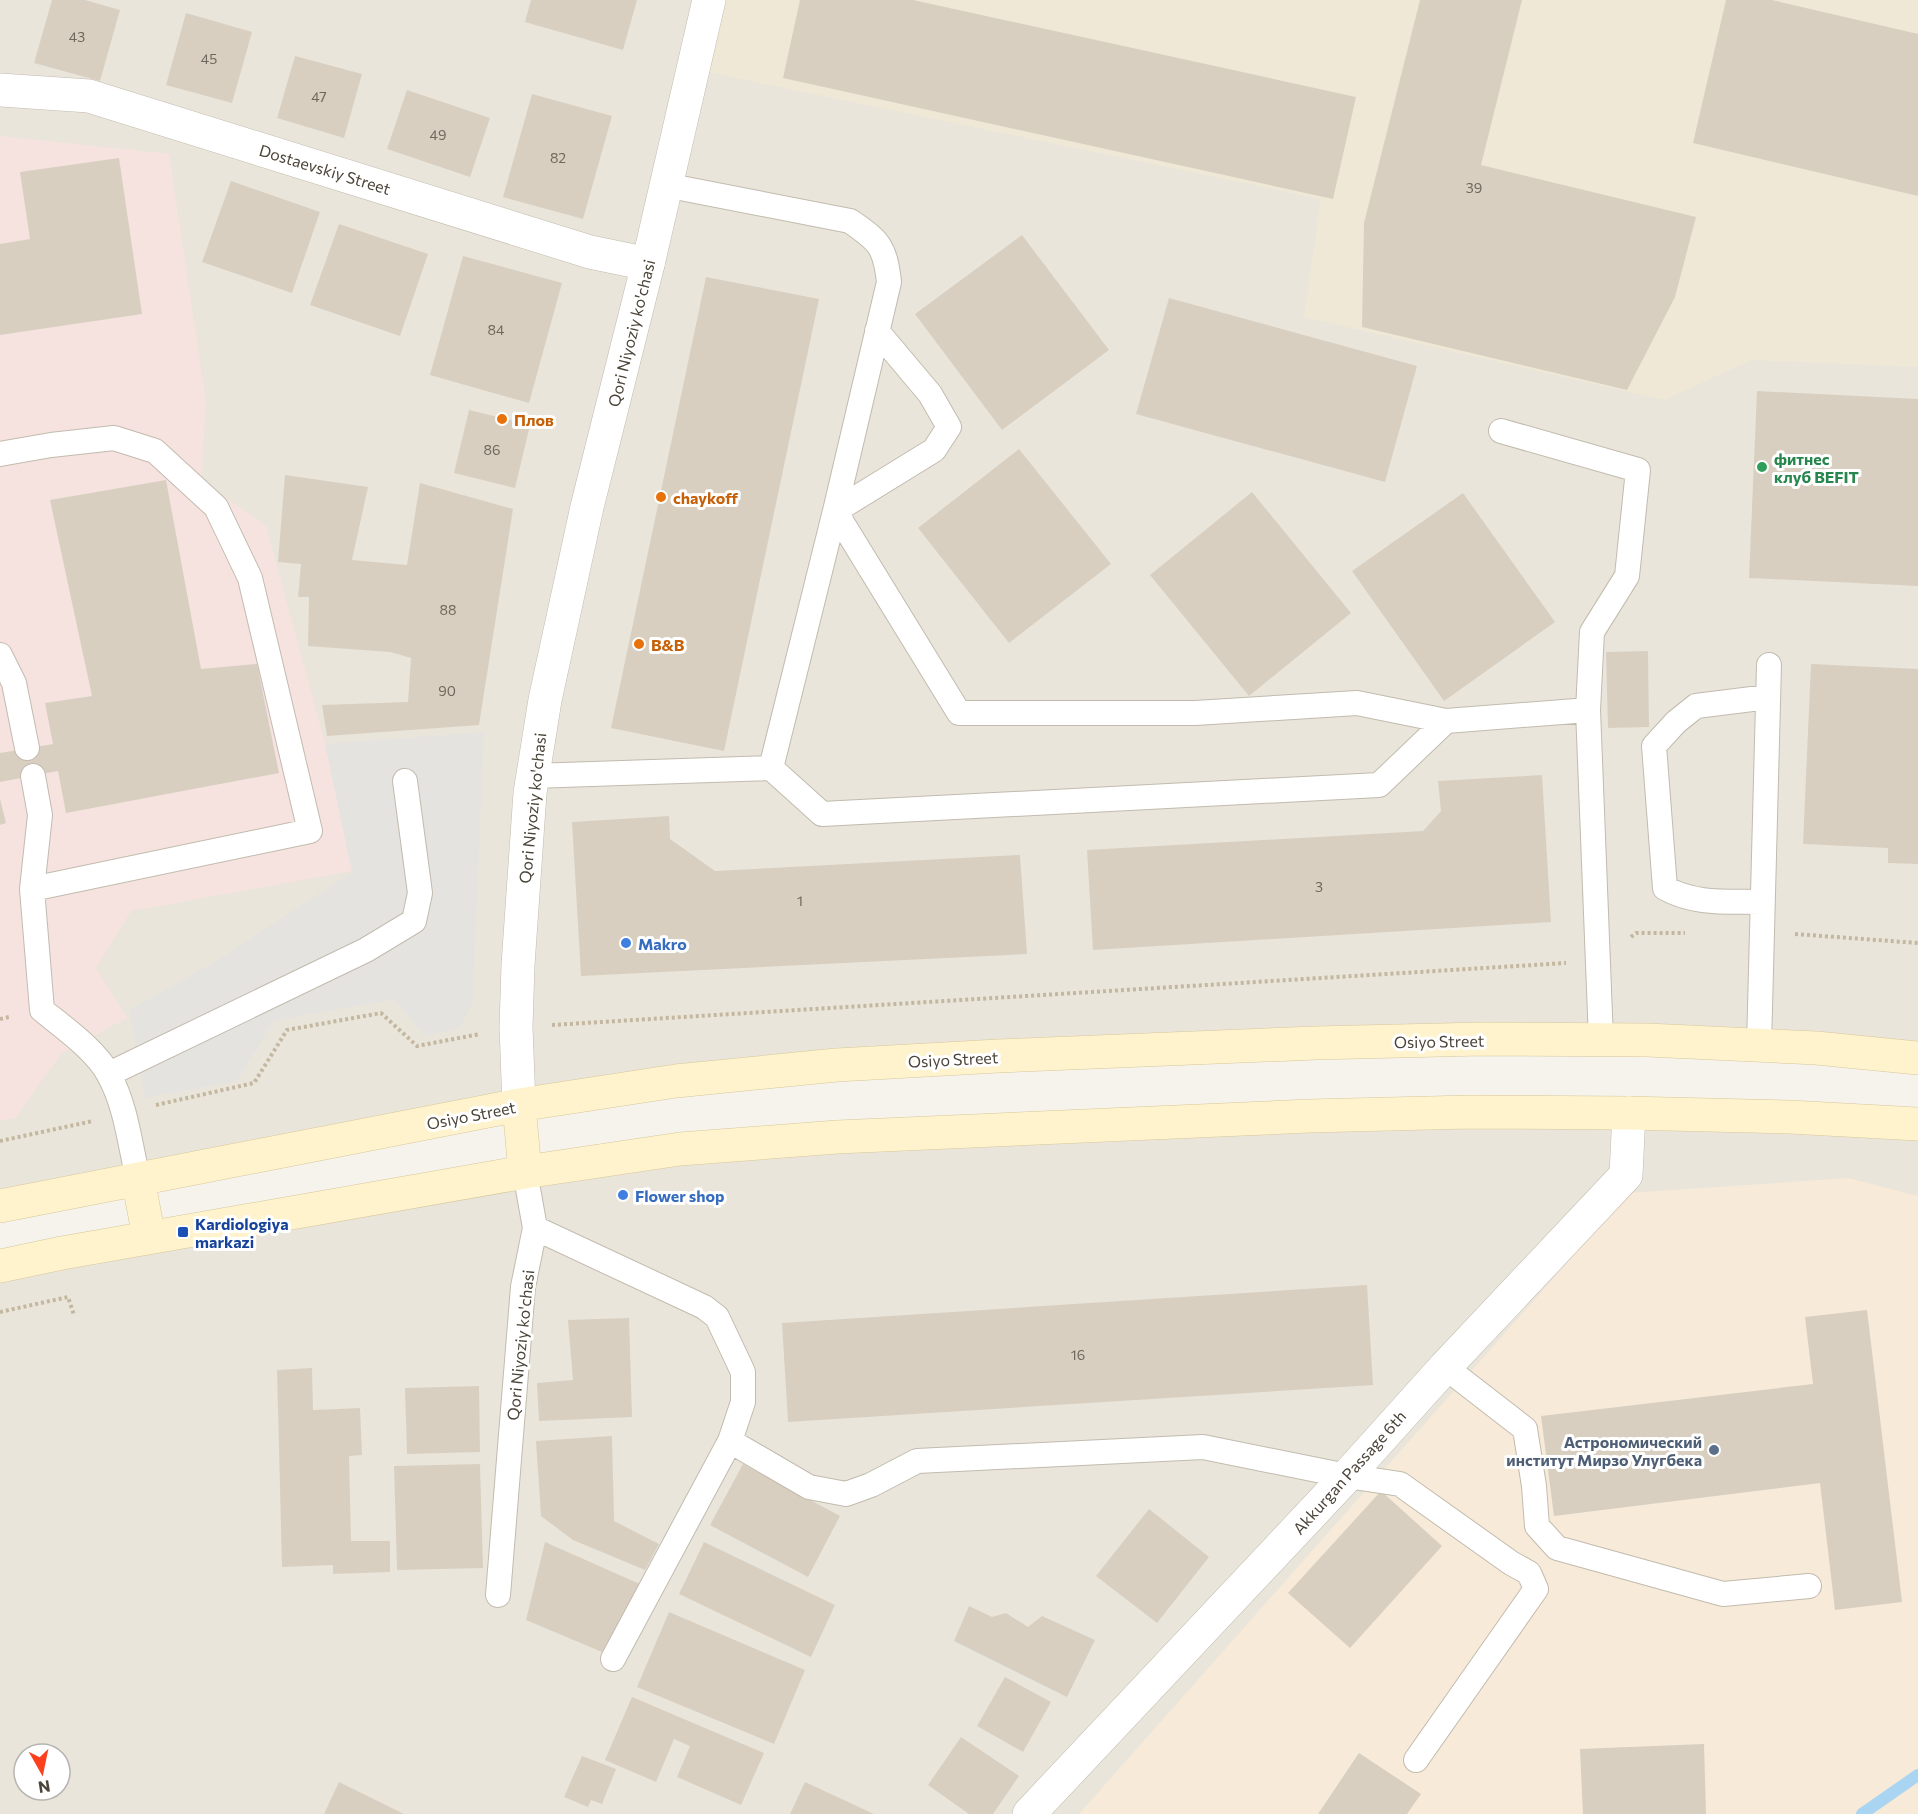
<svg xmlns="http://www.w3.org/2000/svg" width="1918" height="1814" viewBox="0 0 1918 1814" font-family="Commissioner,sans-serif">
	<style>
		.residential { fill: #eae5da; fill-rule: evenodd }
		.commercial { fill: #f7ead8 }
		.education { fill: #efe8d6 }
		.medical { fill: #f6e3e0 }
		.parking { fill: #e5e3e0 }
		.lines { fill: none; stroke-linecap: round; stroke-linejoin: round }
		.stream { stroke: #a9d4f2; stroke-width: 12 }
		.building { fill: #d8cfc1 }
		.service-casing { stroke: #c2bbae; stroke-width: 26 }
		.minor-casing { stroke: #c2bbae; stroke-width: 34 }
		.tertiary-casing { stroke: #c2bbae; stroke-width: 34 }
		.secondary-casing { stroke: #d6c79b; stroke-width: 34 }
		.path { stroke: #c4b79f; stroke-width: 4; stroke-dasharray: 3 3; stroke-linecap: butt }
		.service { stroke: #fff; stroke-width: 24 }
		.minor { stroke: #fff; stroke-width: 33 }
		.tertiary { stroke: #fff; stroke-width: 33 }
		.secondary { stroke: #fff3cd; stroke-width: 33 }
		.food-dot { fill: #e8710a; stroke: #fff; stroke-width: 2 }
		.leisure-dot { fill: #2e9e5b; stroke: #fff; stroke-width: 2 }
		.shop-dot { fill: #3f7fe0; stroke: #fff; stroke-width: 2 }
		.transit-dot { fill: #1a4fb4; stroke: #fff; stroke-width: 2 }
		.service-dot { fill: #5c6f8a; stroke: #fff; stroke-width: 2 }
		.labels { text-anchor: middle; dominant-baseline: central; stroke-width: 6; stroke-linejoin: round; paint-order: stroke }
		.number-label { font-size: 14px; fill: #6e675b }
		.street-label { font-size: 16px; fill: #4b4439; stroke: #fff }
		.food-label { font-size: 16px; font-weight: bold; fill: #c56008; stroke: #fff; text-anchor: start }
		.leisure-label { font-size: 16px; font-weight: bold; fill: #27864d; stroke: #fff; text-anchor: start }
		.shop-label { font-size: 16px; font-weight: bold; fill: #366cbe; stroke: #fff; text-anchor: start }
		.transit-label { font-size: 16px; font-weight: bold; fill: #164399; stroke: #fff; text-anchor: start }
		.service-label { font-size: 16px; font-weight: bold; fill: #4e5e75; stroke: #fff; text-anchor: end }
	</style>
	<rect width="100%" height="100%" fill="#f6f3ec"/>
	<path class="residential" d="M0,0H1918V1058L1816,1048L837,1065L0,1206Z
		M1918,1124V1814H0V1266L403,1193L958,1131ZM24,1754H60V1790H24Z"/>
	<path class="commercial" d="M1848,1178L1918,1196V1814H1079L1629,1193Z"/>
	<path class="education" d="M726,0H1918V367L1752,360L1664,400L1304,317L1321,199L708,72Z"/>
	<path class="medical" d="M0,136L169,154L206,403L201,480L266,526L325,744L352,871L131,911L96,968L127,1018L61,1054L15,1118L0,1121Z"/>
	<path class="parking" d="M484,732L473,1001L460,1028L424,1036L394,999L274,1021L237,1081L145,1098L129,1010L216,961L352,872L325,744Z"/>
	<g class="lines">
		<path class="stream" d="M1862,1814L1918,1775"/>
	</g>
	<path class="building" d="M52,0H85L120,10L100,81L34,63Z
		M531,0H637L623,50L525,22Z
		M800,0H913L1356,97L1333,199L783,78Z
		M1420,0H1522L1481,165L1696,217L1675,297L1627,390L1362,327L1364,223Z
		M1726,0H1772L1918,34V196L1693,143Z
		M186,13L252,32L232,103L166,85Z
		M295,56L362,74L344,138L277,118Z
		M407,90L490,118L470,177L387,149Z
		M532,94L612,116L583,219L503,197Z
		M119,158L142,314L0,335V244L30,239L20,172Z
		M231,181L320,212L292,293L202,262Z
		M339,224L428,254L400,336L310,305Z
		M1022,235L1109,350L1002,430L915,314Z
		M463,256L562,283L529,403L430,375Z
		M706,277L819,299L724,751L611,728Z
		M1169,298L1417,366L1385,482L1136,414Z
		M1757,391L1918,399V586L1749,578Z
		M469,410L530,425L515,488L454,473Z
		M1019,449L1111,564L1009,643L918,528Z
		M285,475L368,487L352,560L407,565L420,483L513,509L479,725L327,736L322,705L408,702L411,658L390,652L308,646L309,597H298L301,564L278,562Z
		M166,480L201,669L257,664L279,773L66,813L58,771L0,782V753L53,744L45,703L92,696L50,500Z
		M1252,492L1351,613L1249,696L1150,575Z
		M1463,493L1555,622L1444,701L1352,571Z
		M1648,651L1649,727L1608,728L1606,652Z
		M1811,664L1918,669V864L1888,863V848L1803,844Z
		M1542,775L1551,922L1093,950L1087,850L1423,831L1441,811L1438,781Z
		M0,799L6,823L0,825Z
		M669,816L670,839L715,871L1020,855L1027,954L581,976L572,822Z
		M1367,1285L1373,1385L788,1422L782,1323Z
		M1867,1310L1902,1602L1835,1610L1820,1483L1554,1516L1541,1416L1813,1384L1805,1317Z
		M629,1318L632,1417L539,1421L537,1383L573,1380L568,1320Z
		M312,1368L313,1410L360,1408L362,1455L349,1456L351,1541H390V1572L333,1574V1565L282,1567L277,1370Z
		M479,1386L480,1452L407,1454L405,1388Z
		M612,1436L614,1521L659,1544L645,1570L573,1540L541,1516L536,1441Z
		M480,1464L483,1568L397,1570L394,1466Z
		M743,1464L840,1516L808,1577L710,1525Z
		M1381,1491L1442,1546L1350,1648L1288,1593Z
		M1149,1509L1209,1557L1157,1623L1096,1576Z
		M545,1542L642,1585L602,1652L526,1620Z
		M704,1542L835,1605L811,1657L679,1594Z
		M969,1606L992,1617L1006,1613L1028,1627L1042,1616L1095,1640L1067,1697L954,1641Z
		M669,1612L805,1670L774,1744L637,1687Z
		M1005,1677L1051,1702L1023,1752L977,1726Z
		M632,1697L764,1753L741,1805L677,1777L690,1746L674,1739L656,1782L605,1760Z
		M961,1737L1019,1776L993,1814H969L928,1785Z
		M1704,1744L1706,1814H1583L1580,1749Z
		M1359,1753L1421,1794L1407,1814H1318Z
		M582,1756L616,1769L602,1804L591,1800L588,1807L564,1797Z
		M339,1782L404,1814H324Z
		M805,1782L874,1814H790Z"/>
	<g class="lines">
		<defs>
			<path id="service" d="M665,185L850,221C879,241 885,246 889,282L835,511L959,713H1195L1357,703L1446,721L1588,710
				M877,331L930,394L949,427L934,450L835,511L771,768L822,814L1379,785L1446,721
				M1501,431L1638,470L1627,576L1592,632L1588,710L1601,1040
				M0,454L51,445L114,438L155,451L216,507L250,578L310,831L32,889
				M0,655L14,683L27,748
				M33,776L40,815L32,889L42,1010C63,1027 97,1051 109,1075C126,1106 130,1144 138,1179
				M532,776L771,768
				M1762,902C1729,901 1695,905 1665,888L1654,746L1676,722L1696,706L1768,697
				M1759,1046L1769,665
				M109,1074L366,950L414,921L420,893L405,781
				M535,1228L704,1307L717,1317L743,1372V1402L730,1441L613,1659
				M1445,1367L1525,1429L1534,1486L1537,1526L1557,1548L1723,1594L1809,1586
				M730,1441L809,1487L846,1494L871,1485L917,1461L1203,1447L1347,1476L1400,1484L1511,1563L1529,1573L1536,1589L1416,1760
				M498,1595L523,1287L535,1228L525,1172"/>
			<path id="minor" d="M0,90L89,96L590,252L648,264
				M1029,1814L1347,1476L1445,1367L1626,1175L1629,1113"/>
			<path id="tertiary" d="M519,1105L516,1027L518,965L530,793L545,700L587,507L648,264L709,0"/>
			<path id="secondary" d="M519,1105L525,1172
				M138,1179L149,1237
				M0,1206L519,1105L676,1081L837,1065L998,1056L1316,1043L1482,1039L1647,1040L1816,1048L1918,1058
				M0,1266L62,1253L525,1172L680,1149L837,1137L1309,1116L1469,1112L1629,1113L1790,1117L1918,1124"/>
		</defs>
		<use href="#service" class="service-casing"/>
		<use href="#minor" class="minor-casing"/>
		<use href="#tertiary" class="tertiary-casing"/>
		<use href="#secondary" class="secondary-casing"/>
		<path class="path" d="M1795,934L1918,943
			M1631,937L1636,933H1685
			M0,1019L9,1017
			M552,1025L1566,963
			M156,1105L254,1083L287,1030L381,1013L417,1046L480,1034
			M0,1141L93,1121
			M0,1312L68,1297L74,1315"/>
		<use href="#service" class="service"/>
		<use href="#minor" class="minor"/>
		<use href="#tertiary" class="tertiary"/>
		<use href="#secondary" class="secondary"/>
	</g>
	<g class="food-dot">
		<circle cx="502" cy="419" r="6"/>
		<circle cx="661" cy="497" r="6"/>
		<circle cx="639" cy="644" r="6"/>
	</g>
	<circle class="leisure-dot" cx="1762" cy="467" r="6"/>
	<g class="shop-dot">
		<circle cx="626" cy="943" r="6"/>
		<circle cx="623" cy="1195" r="6"/>
	</g>
	<rect class="transit-dot" x="177" y="1226" width="12" height="12" rx="3"/>
	<circle class="service-dot" cx="1714" cy="1450" r="6"/>
	<g class="labels">
		<g class="number-label">
			<text x="77" y="36">43</text>
			<text x="209" y="58">45</text>
			<text x="319" y="96">47</text>
			<text x="438" y="134">49</text>
			<text x="558" y="157">82</text>
			<text x="1474" y="187">39</text>
			<text x="496" y="329">84</text>
			<text x="492" y="449">86</text>
			<text x="448" y="609">88</text>
			<text x="447" y="690">90</text>
			<text x="1319" y="886">3</text>
			<text x="800" y="900">1</text>
			<text x="1078" y="1354">16</text>
		</g>
		<g class="street-label">
			<text transform="translate(325 169) rotate(17)">Dostaevskiy Street</text>
			<text transform="translate(631 333) rotate(-76)">Qori Niyoziy ko'chasi</text>
			<text transform="translate(532 808) rotate(-84)">Qori Niyoziy ko'chasi</text>
			<text transform="translate(1439 1041) rotate(-1)">Osiyo Street</text>
			<text transform="translate(953 1059) rotate(-3)">Osiyo Street</text>
			<text transform="translate(471 1115) rotate(-11)">Osiyo Street</text>
			<text transform="translate(520 1345) rotate(-84)">Qori Niyoziy ko'chasi</text>
			<text transform="translate(1349 1472) rotate(-48)">Akkurgan Passage 6th</text>
		</g>
		<g class="food-label">
			<text x="514" y="419">Плов</text>
			<text x="673" y="497">chaykoff</text>
			<text x="651" y="644">B&amp;B</text>
		</g>
		<g class="leisure-label">
			<text x="1774" y="458">фитнес<tspan x="1774" dy="18">клуб BEFIT</tspan></text>
		</g>
		<g class="shop-label">
			<text x="638" y="943">Makro</text>
			<text x="635" y="1195">Flower shop</text>
		</g>
		<g class="transit-label">
			<text x="195" y="1223">Kardiologiya<tspan x="195" dy="18">markazi</tspan></text>
		</g>
		<g class="service-label">
			<text x="1702" y="1441">Астрономический<tspan x="1702" dy="18">институт Мирзо Улугбека</tspan></text>
		</g>
	</g>
	<g transform="translate(42 1772) rotate(171)"><circle r="28" fill="#ffffff" stroke="#b7b4b0" stroke-width="1.5"/>
	<path d="M0-4.5L10 22L0 15L-10 22Z" fill="#fc3f1d"/>
	<text y="-9" font-size="16" font-weight="bold" text-anchor="middle" fill="#4b4439">N</text>
	</g>
</svg>
